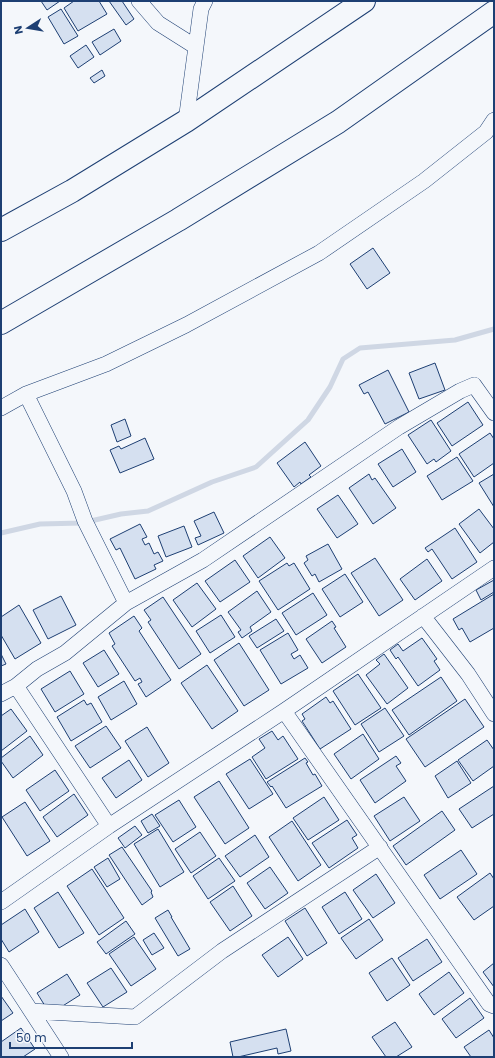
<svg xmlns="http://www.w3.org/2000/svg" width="495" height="1058" viewBox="0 0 495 1058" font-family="Poppins,sans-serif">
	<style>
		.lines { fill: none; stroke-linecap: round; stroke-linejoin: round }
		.stream { stroke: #cfd7e4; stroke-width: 5 }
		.building { fill: #d5e0f0; stroke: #1d3f73 }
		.street-casing { stroke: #1d3f73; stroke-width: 16 }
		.highway-casing { stroke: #1d3f73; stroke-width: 24 }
		.street { stroke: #f4f7fb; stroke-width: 15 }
		.highway { stroke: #f4f7fb; stroke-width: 22 }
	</style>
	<rect width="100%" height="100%" fill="#f4f7fb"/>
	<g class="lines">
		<path class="stream" d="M1,533L40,524L82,523L121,514L148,511L212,482L256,467L308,420L330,387L343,359L360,348L455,340L494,329"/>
	</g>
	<path class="building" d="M41,1H60L47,10Z
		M74,1H99L107,14L78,31L64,8Z
		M109,1H122L134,19L126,25Z
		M61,9L78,36L64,44L48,17Z
		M114,29L121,41L100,55L92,42Z
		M86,45L94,57L78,68L70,56Z
		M102,70L105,76L94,83L90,78Z
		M373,248L390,273L367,289L350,264Z
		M435,363L445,390L419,399L409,373Z
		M388,370L409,412L385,424L368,392L364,394L359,385Z
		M468,402L483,425L452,446L437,423Z
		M125,419L131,436L117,442L111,425Z
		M431,420L451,451L436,462L434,459L427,464L408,435Z
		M490,433L494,439V463L474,477L459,454Z
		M145,438L154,459L120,473L110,450L119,446L121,449Z
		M305,442L321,466L309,475L311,477L301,484L300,482L294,487L277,463Z
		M402,449L416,472L393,487L378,464Z
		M457,457L473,481L442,500L427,476Z
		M369,474L372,480L375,478L396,508L373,524L349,488Z
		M494,474V507L479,483Z
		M338,495L358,524L337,538L317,509Z
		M479,509L494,529V542L480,553L459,524Z
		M214,512L224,533L198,545L195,538L201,536L194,521Z
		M140,524L147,537L142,539L145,545L149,543L154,554L158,552L163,561L154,565L156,569L135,579L120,548L116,550L110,539Z
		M184,526L192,547L166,557L158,536Z
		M455,528L477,562L452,579L432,549L428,552L425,548Z
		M270,537L285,558L258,578L243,556Z
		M328,544L342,569L319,582L315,574L312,576L304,563L308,560L306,556Z
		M375,558L403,600L379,616L351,573Z
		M427,559L442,581L415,600L400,579Z
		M235,560L250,582L220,602L205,581Z
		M287,563L289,566L294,563L310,589L278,610L259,581Z
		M345,574L363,602L340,617L322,589Z
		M494,580V592L481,600L476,590Z
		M197,583L216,609L192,627L173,600Z
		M257,591L271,612L250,627L252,631L242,638L238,632L241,630L228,612Z
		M313,593L327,615L296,635L282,613Z
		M494,594V628L470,642L462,628L459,630L453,619Z
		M61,596L76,625L48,639L33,610Z
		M163,597L201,654L179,669L148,622L151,620L144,610Z
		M19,605L41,643L15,659L1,635V617Z
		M221,615L235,637L210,653L196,631Z
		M134,616L142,628L139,631L171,680L146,697L138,684L142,682L140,678L135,681L112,646L115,644L109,633Z
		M276,619L284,631L257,648L249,636Z
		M332,621L336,627L334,628L346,647L322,663L306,639Z
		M288,633L298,650L291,654L294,659L300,655L308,668L281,684L260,650Z
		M422,638L437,659L434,661L440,670L418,686L398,657L396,659L390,650L398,644L403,651Z
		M239,643L269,690L244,706L214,660Z
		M104,650L119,674L98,687L83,663Z
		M1,654L6,664L1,666Z
		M384,654L408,688L387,704L366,675L380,664L376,660Z
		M207,665L238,711L212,729L181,683Z
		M70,671L84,694L55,712L41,689Z
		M358,674L381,708L355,725L333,691Z
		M441,677L457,701L409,735L392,710Z
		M124,681L137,704L111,720L98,697Z
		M326,697L330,703L333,701L351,729L320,749L302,721L305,719L302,714Z
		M465,699L484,727L425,767L406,739Z
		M84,700L87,705L91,703L102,722L71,741L57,717Z
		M385,708L404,736L379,752L361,724Z
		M11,709L27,731L1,751V716Z
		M106,726L121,748L90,768L75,746Z
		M147,727L169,763L148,777L125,741Z
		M272,731L278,740L283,736L298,759L266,779L252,757L265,748L259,739Z
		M363,734L379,759L351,779L334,754Z
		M30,736L43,755L13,778L1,761V758Z
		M487,740L494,750V766L473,781L458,760Z
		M396,756L401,763L396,766L406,781L375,803L360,780Z
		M305,758L308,762L306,763L313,775L315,774L322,786L286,808L272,786L271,787L267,782Z
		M250,759L273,794L249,809L226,774Z
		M129,760L142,780L116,798L102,778Z
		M457,761L471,783L448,798L435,776Z
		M55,770L69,791L40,811L26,790Z
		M219,781L249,828L225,844L194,797Z
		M494,786V814L472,828L459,809Z
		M74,794L88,815L57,837L43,817Z
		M324,797L339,820L308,840L293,818Z
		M404,797L420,821L390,841L374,816Z
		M179,800L196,827L173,842L155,815Z
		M25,802L50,841L27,856L2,817Z
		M442,811L455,830L406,865L393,846Z
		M152,814L160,826L148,833L141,821Z
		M347,820L357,835L352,838L358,848L329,868L312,843Z
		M292,821L321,865L298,881L269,837Z
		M135,826L142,835L125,848L118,838Z
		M158,829L184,872L160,887L134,844Z
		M200,832L216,856L191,873L175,849Z
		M255,835L269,857L240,877L225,856Z
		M122,847L152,891L151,892L153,897L142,905L109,855Z
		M461,850L477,874L440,899L424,875Z
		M108,858L120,879L107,887L94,867Z
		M219,858L235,881L208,899L193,876Z
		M270,867L288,893L265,909L247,883Z
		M92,869L124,918L99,935L67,886Z
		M490,873L494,879V906L474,920L457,897Z
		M376,874L395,903L373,918L353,890Z
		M233,886L252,916L230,931L210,902Z
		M58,892L84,933L59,948L34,908Z
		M345,892L362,919L339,934L322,907Z
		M305,908L327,943L307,956L285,921Z
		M25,909L39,932L9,952L1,939V925Z
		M168,910L172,917H171L190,949L178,956L155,918Z
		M369,919L383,940L356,959L341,938Z
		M126,921L135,934L106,954L97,942Z
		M154,933L164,948L152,955L143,940Z
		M134,937L156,969L131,986L109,954Z
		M288,937L303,959L278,977L262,955Z
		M427,939L442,962L413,981L398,958Z
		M392,958L410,985L387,1001L369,973Z
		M494,963V987L483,972Z
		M111,968L127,992L103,1007L87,983Z
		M449,972L464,993L434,1015L419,994Z
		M67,974L80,995L50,1014L37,993Z
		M1,996L13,1013L1,1021Z
		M470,998L484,1018L456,1038L442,1019Z
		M395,1022L412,1047L396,1057H386L372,1037Z
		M21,1028L35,1049L23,1057H1V1042Z
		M286,1029L291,1051L278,1054L277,1048L238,1057H233L230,1042Z
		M489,1030L494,1038V1057H471L464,1047Z"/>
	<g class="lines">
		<defs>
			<path id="street" d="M139,1L158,23L196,47
				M186,121L201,9L205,1
				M26,394L74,491L85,521L126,603
				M1,408L26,394L106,364L186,325L319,253L424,181L486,132L494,120
				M423,616L468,674L494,714
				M16,686L109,826
				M1,694L16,686L37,669L65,653L126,603L203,560L399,427L460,391L474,385L494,413
				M284,711L489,1004L494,1006
				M1,902L109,826L284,711L494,568
				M1,965L61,1057
				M31,1011L135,1017L222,951L380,847"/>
			<path id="highway" d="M1,230L72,191L186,121L364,1
				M1,323L178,220L338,122L494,12"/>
		</defs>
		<use href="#street" class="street-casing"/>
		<use href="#highway" class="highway-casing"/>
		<use href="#street" class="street"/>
		<use href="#highway" class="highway"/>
	</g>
	<rect width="495" height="1058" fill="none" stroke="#1d3f73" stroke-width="4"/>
	<g transform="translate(28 28) rotate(258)" stroke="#f4f7fb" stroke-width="3" paint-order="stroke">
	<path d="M0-3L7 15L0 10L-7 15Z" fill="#1d3f73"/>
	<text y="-6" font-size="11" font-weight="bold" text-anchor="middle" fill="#1d3f73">N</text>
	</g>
	<path d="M10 1042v6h122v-6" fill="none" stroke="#1d3f73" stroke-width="2"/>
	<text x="16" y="1042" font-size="12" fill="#1d3f73" stroke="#f4f7fb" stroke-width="3" paint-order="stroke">50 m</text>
</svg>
